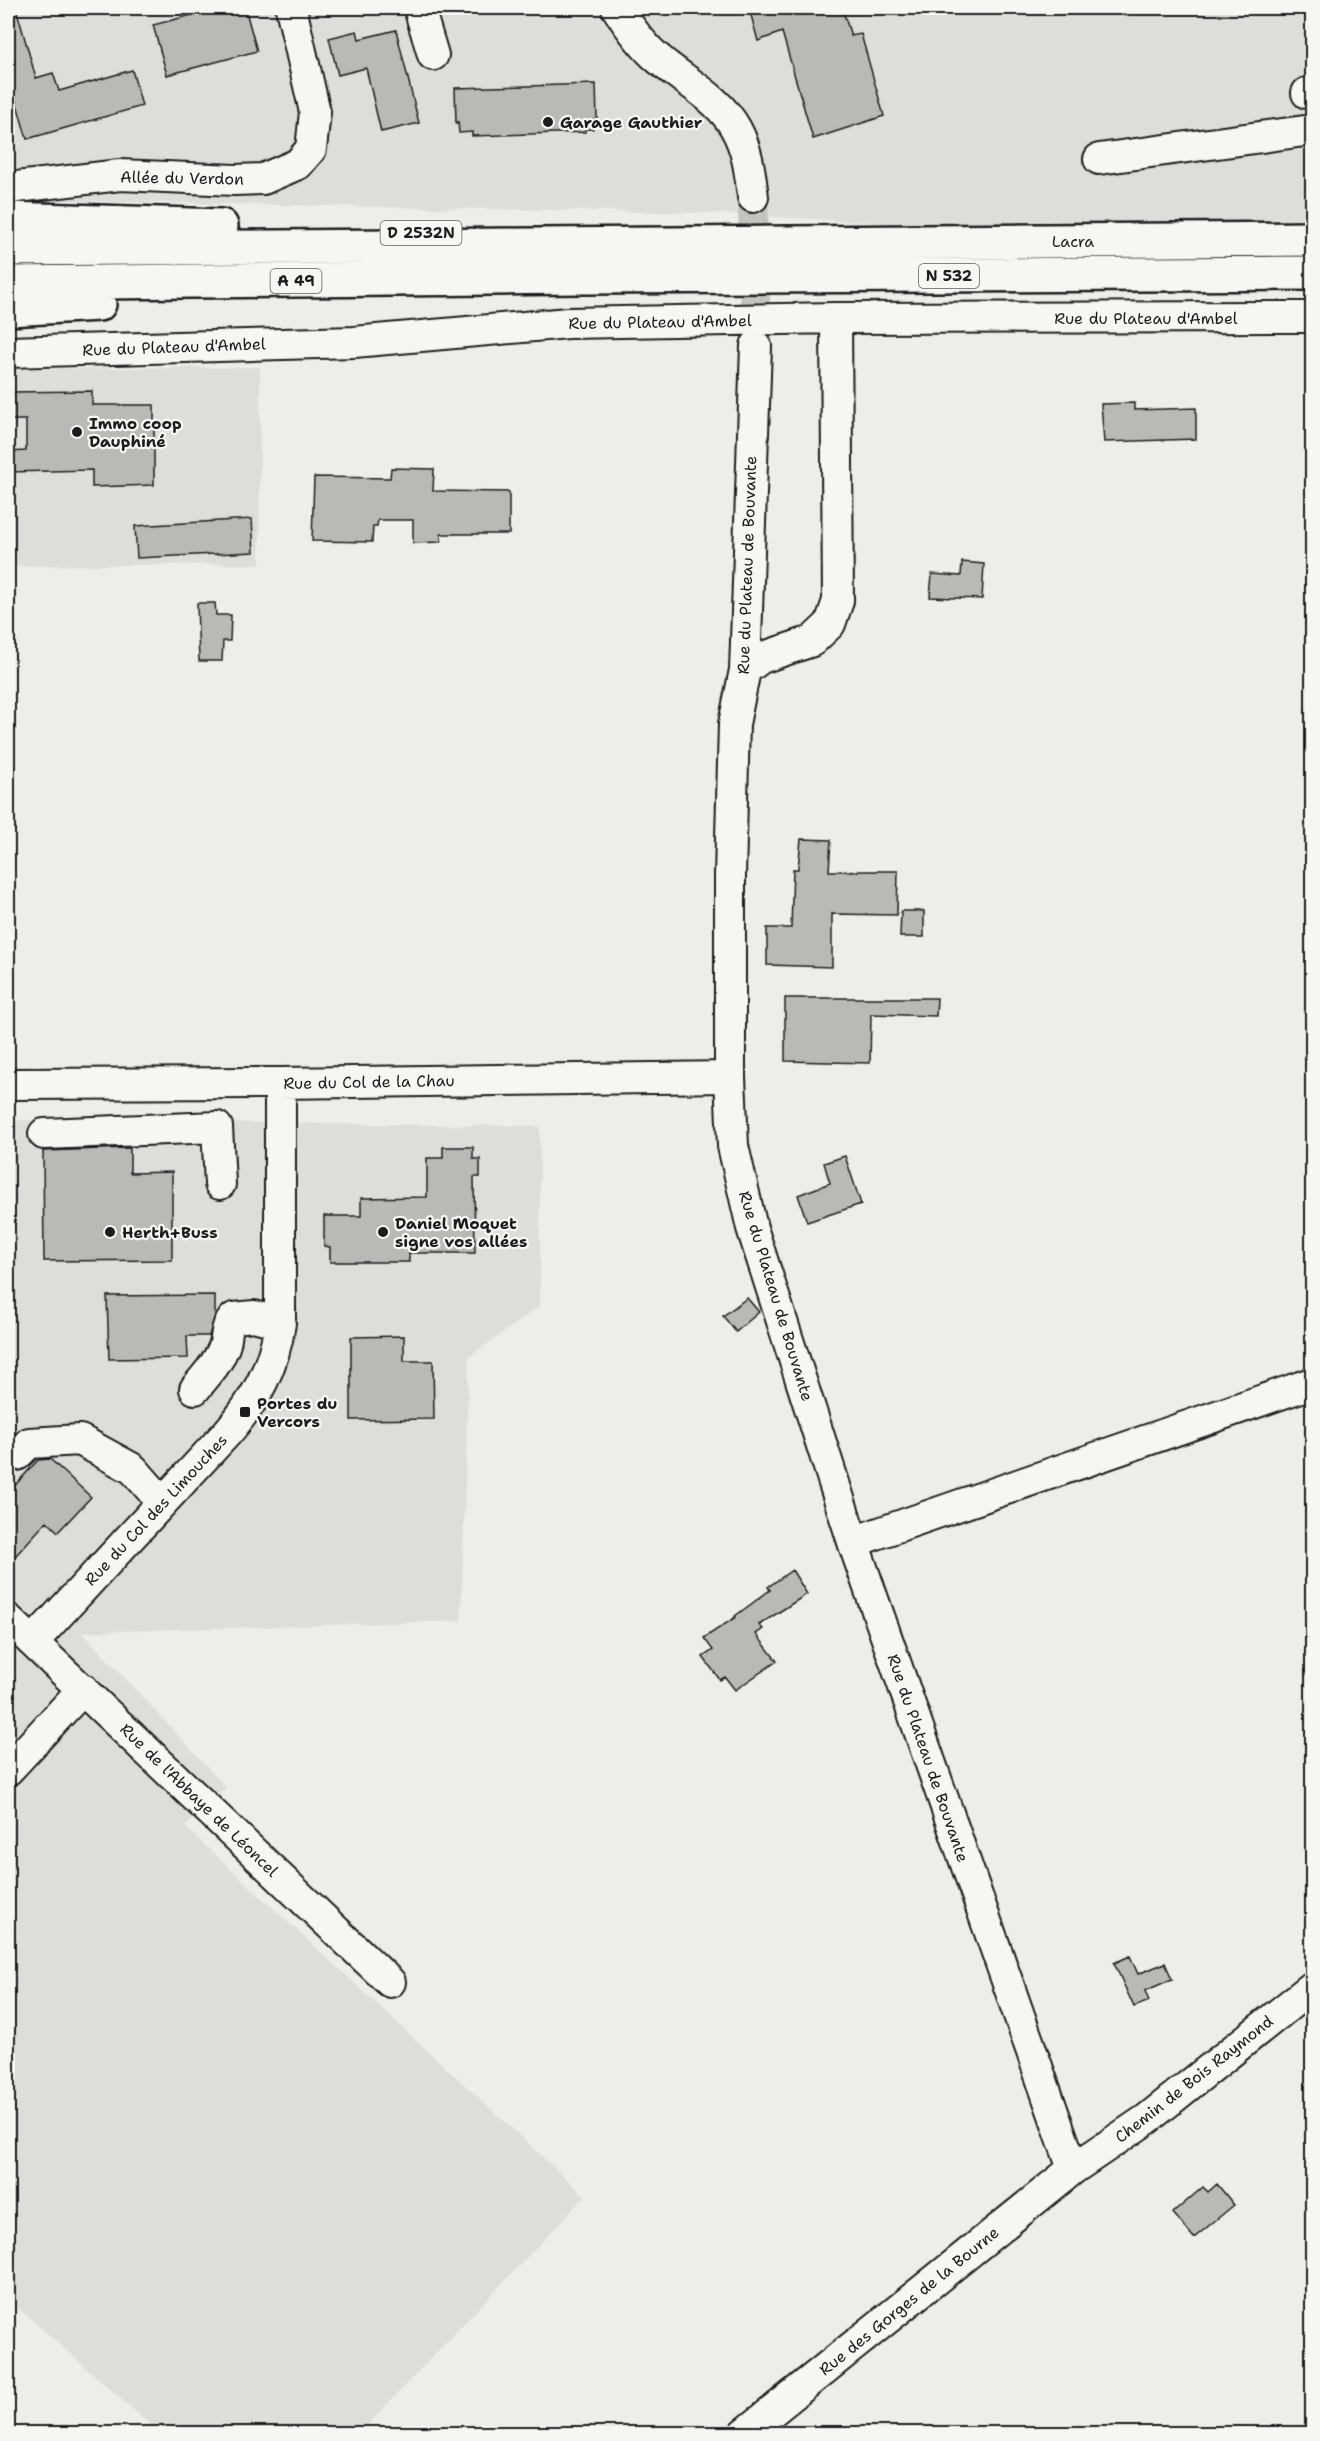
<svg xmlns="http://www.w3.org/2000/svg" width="1320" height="2441" viewBox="0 0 1320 2441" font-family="'Shantell Sans',sans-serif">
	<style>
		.built { fill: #ddddda }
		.building { fill: #b9b9b6; stroke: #1c1c1c; stroke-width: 1.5 }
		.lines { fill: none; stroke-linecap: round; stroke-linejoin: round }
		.minor-tunnel { stroke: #c3c3c0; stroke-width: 30; stroke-dasharray: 30 15; stroke-linecap: butt }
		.minor-casing { stroke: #1c1c1c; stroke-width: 34 }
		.highway-casing { stroke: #1c1c1c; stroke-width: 38 }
		.minor { stroke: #f6f6f2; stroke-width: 30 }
		.highway { stroke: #f6f6f2; stroke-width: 33 }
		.poi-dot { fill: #1c1c1c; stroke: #f6f6f2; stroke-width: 2 }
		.labels { text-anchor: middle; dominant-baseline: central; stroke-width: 4.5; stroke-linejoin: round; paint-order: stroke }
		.shield { fill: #f6f6f2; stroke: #5d5d5c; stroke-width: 1.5 }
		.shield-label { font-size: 15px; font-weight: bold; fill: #1c1c1c }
		.poi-label { font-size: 16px; font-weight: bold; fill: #1c1c1c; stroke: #f6f6f2; text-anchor: start }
		.street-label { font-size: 16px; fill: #1c1c1c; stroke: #f6f6f2 }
	</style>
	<rect width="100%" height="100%" fill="#edede9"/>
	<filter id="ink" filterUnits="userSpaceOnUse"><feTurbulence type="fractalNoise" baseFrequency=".0167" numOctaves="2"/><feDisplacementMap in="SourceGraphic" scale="12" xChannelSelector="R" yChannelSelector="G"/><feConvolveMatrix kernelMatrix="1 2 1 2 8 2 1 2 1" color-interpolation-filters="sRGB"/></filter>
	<g filter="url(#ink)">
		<path class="built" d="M8,8H1312V240L1274,245L708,213L8,200Z
			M260,367V564L8,566V369Z
			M8,1120L540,1126V1306L469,1357L461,1621L82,1632L226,1787L185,1827L585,2196L360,2433H160L8,2299Z"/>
		<path class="building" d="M8,8H16L36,78L53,73L59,91L132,70L142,106L27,139L8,73Z
			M219,8H245L257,51L167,75L153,25Z
			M749,8H842L851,36L861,34L884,116L813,139L782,32L758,41Z
			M396,30L419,123L381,132L366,68L338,75L329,38L357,31L359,39Z
			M596,84L597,118L593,119V129H585V132L472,136V132L459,133L458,122L456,123L455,88Z
			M92,391V405H154V485L92,487V470L8,472V452L26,451V420H8V392Z
			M1134,403V410L1196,408V439L1104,442L1101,404Z
			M391,468L434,469L433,491L509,492V534H441V542L413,543V520H378L377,526H373L372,542L312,541L314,477L390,478Z
			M252,519L254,552L137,558L135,526Z
			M962,562L984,564L982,599L930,597L932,574L961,576Z
			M197,603H215L216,615H231L230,641H223L222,661H199Z
			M801,839L831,840L829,871H898L897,915L832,914V967L767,965V928H791L793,869H798Z
			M901,911H924V937H900Z
			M785,998H937L936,1016L871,1014L870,1063L785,1061Z
			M443,1147H473V1159H480V1177H474L475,1253H409V1262H330V1247L324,1246V1216H361V1198L427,1197V1158H443Z
			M130,1148V1173L172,1172V1260L44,1261L43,1151Z
			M845,1156L861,1204L807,1222L798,1195L830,1183L824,1163Z
			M215,1295V1315L209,1336H187L188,1358L109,1359L107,1296Z
			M747,1298L759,1312L736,1332L723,1316Z
			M404,1336V1361H433L434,1419L351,1420V1337Z
			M50,1459L91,1497L58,1532L47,1521L8,1564V1493L38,1460Z
			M792,1570L807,1594L759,1625L763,1629L756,1634L777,1661L735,1690L725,1677L720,1680L703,1657L713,1650L704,1638L736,1617L735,1616L770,1590L768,1587Z
			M1130,1956L1138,1974L1165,1963L1172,1979L1145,1991L1149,2001L1134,2007L1114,1963Z
			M1217,2184L1234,2205L1194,2238L1173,2213L1203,2187L1208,2192Z"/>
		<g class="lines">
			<path class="minor-tunnel" d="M753,197L756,346"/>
			<defs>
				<path id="minor" d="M419,8L433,55
					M617,8C628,25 639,41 654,55C681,80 718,96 736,129C748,151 750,173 753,197
					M1307,93L1312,92
					M1099,159L1312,130
					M8,188L120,175L235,180L263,179L298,164L311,149L315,112L291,8
					M756,346L745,670L734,724L730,876V1077L733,1146L752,1228L853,1542L1073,2169
					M8,352L354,342L568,323L836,318L1312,317
					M745,670L761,658L812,641L830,624L838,601L836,318
					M8,1084L280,1083L730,1077
					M44,1134L217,1127L220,1184
					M195,1389C205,1376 217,1365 223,1349C229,1337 223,1330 234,1318L254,1316L280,1323
					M17,1455L29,1443L80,1440L133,1469L162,1502
					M853,1542L1312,1383
					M8,1619L390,1982
					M33,1642L227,1433C256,1400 274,1367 280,1323V1083
					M8,1770L83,1689
					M744,2434L1073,2169L1147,2119L1312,1987"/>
				<path id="highway" d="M8,219L221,226
					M8,249L1312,239
					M8,283L585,277L1312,273
					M8,309L99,304"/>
			</defs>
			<use href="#minor" class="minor-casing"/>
			<use href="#highway" class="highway-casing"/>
			<use href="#minor" class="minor"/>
			<use href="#highway" class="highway"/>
		</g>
	</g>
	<g class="poi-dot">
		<circle cx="548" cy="122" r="6"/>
		<circle cx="77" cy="432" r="6"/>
		<circle cx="110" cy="1232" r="6"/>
		<circle cx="383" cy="1232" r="6"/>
		<rect x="239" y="1406" width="12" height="12" rx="3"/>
	</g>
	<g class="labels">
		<g class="shield">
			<rect x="380.5" y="221" width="81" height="24" rx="4.5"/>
			<rect x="919" y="264" width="60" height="24" rx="4.5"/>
			<rect x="270.5" y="269" width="51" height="24" rx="4.5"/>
		</g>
		<g class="shield-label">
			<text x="421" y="233">D 2532N</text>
			<text x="949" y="276">N 532</text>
			<text x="296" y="281">A 49</text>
		</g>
		<g class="poi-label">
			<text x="560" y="122">Garage Gauthier</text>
			<text x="89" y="423">Immo coop<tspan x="89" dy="18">Dauphiné</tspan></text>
			<text x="395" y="1223">Daniel Moquet<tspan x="395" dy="18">signe vos allées</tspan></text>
			<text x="122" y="1232">Herth+Buss</text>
			<text x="257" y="1403">Portes du<tspan x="257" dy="18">Vercors</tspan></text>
		</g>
		<g class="street-label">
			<text transform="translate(182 178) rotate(1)">Allée du Verdon</text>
			<text x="1073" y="241">Lacra</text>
			<text x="1146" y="318">Rue du Plateau d'Ambel</text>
			<text transform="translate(660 322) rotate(-1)">Rue du Plateau d'Ambel</text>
			<text transform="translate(174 347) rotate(-2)">Rue du Plateau d'Ambel</text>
			<text transform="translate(747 565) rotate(-88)">Rue du Plateau de Bouvante</text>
			<text transform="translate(369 1082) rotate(-1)">Rue du Col de la Chau</text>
			<text transform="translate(776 1296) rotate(73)">Rue du Plateau de Bouvante</text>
			<text transform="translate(156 1510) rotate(-47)">Rue du Col des Limouches</text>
			<text transform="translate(928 1758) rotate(71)">Rue du Plateau de Bouvante</text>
			<text transform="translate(199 1800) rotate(44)">Rue de l'Abbaye de Léoncel</text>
			<text transform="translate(1194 2079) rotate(-38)">Chemin de Bois Raymond</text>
			<text transform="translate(909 2301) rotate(-39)">Rue des Gorges de la Bourne</text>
		</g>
	</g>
	<rect width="1320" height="2441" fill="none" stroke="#f6f6f2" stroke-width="30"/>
	<rect x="15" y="15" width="1290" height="2411" fill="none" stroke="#1c1c1c" stroke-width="2" filter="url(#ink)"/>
</svg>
